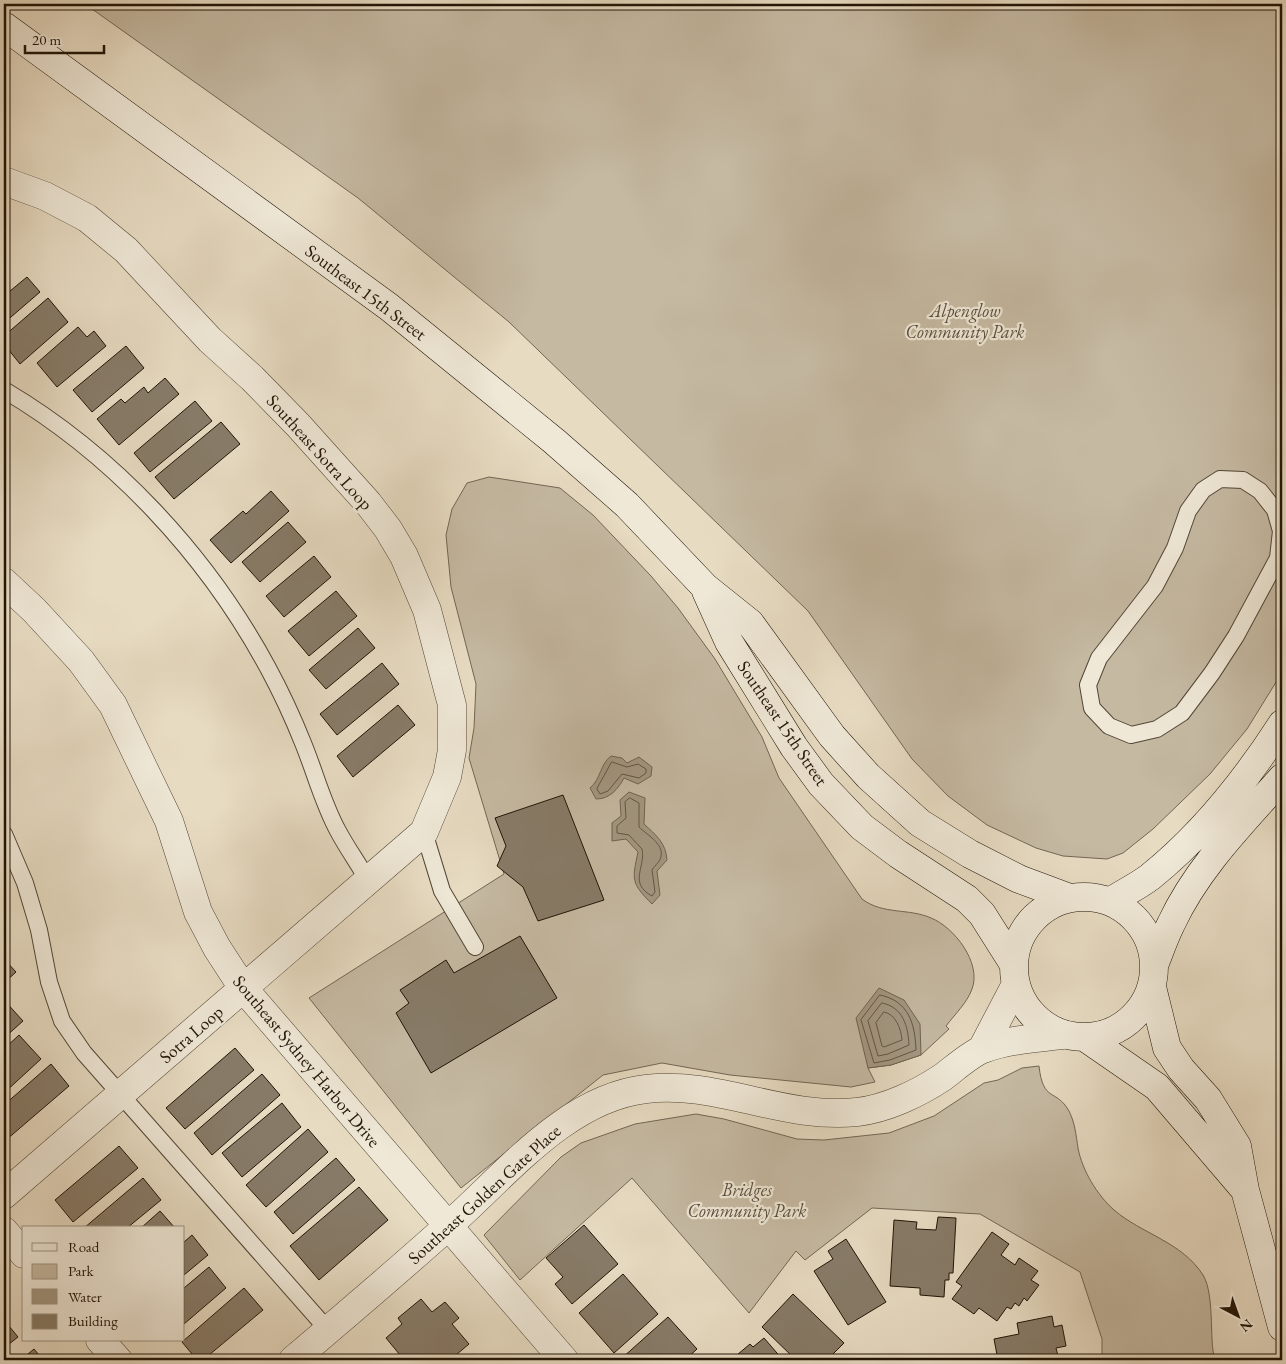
<svg xmlns="http://www.w3.org/2000/svg" width="1286" height="1364" viewBox="0 0 1286 1364" font-family="'EB Garamond',serif">
	<style>
		.green { fill: #c5b9a2; stroke: #726654 }
		.water { fill: #a39782; stroke: #6f6350 }
		.lines { fill: none; stroke-linecap: round; stroke-linejoin: round }
		.shore { stroke: #625644; stroke-width: 1 }
		.building { fill: #877b68; stroke: #201406 }
		.service-casing { stroke: #524635; stroke-width: 18 }
		.minor-casing { stroke: #524635; stroke-width: 29 }
		.secondary-casing { stroke: #201406; stroke-width: 29 }
		.service { stroke: #efe8d7; stroke-width: 16 }
		.minor { stroke: #efe8d7; stroke-width: 28 }
		.secondary { stroke: #efe8d7; stroke-width: 28 }
		.labels { text-anchor: middle; dominant-baseline: central; stroke-width: 4.5; stroke-linejoin: round; paint-order: stroke }
		.street-label { font-size: 18px; fill: #201406; stroke: #efe8d7 }
		.park-label { font-size: 18px; font-style: italic; fill: #5a4e3d; stroke: #efe8d7 }
	</style>
	<rect width="100%" height="100%" fill="#e7dbc2"/>
	<filter id="stains"><feTurbulence type="fractalNoise" baseFrequency=".004" numOctaves="4"/><feColorMatrix values="0 0 0 0 .2 0 0 0 0 .09 0 0 0 0 .02 0 0 0 .5 -.17"/></filter>
	<radialGradient id="worn" r=".72"><stop offset=".6" stop-color="#630" stop-opacity="0"/><stop offset="1" stop-color="#630" stop-opacity=".3"/></radialGradient>
	<path class="green" d="M85,4H1282V672L1278,679L1247,729L1210,774L1153,829L1123,853L1107,859L1063,856L1036,848L987,825L948,796L912,759L808,611L509,322L358,198Z
		M489,477L560,488L593,515L651,576L678,608L715,659L762,737L779,778L862,899C883,915 909,908 931,918C954,927 982,963 972,989C967,1003 955,1014 946,1026L949,1029L921,1055L891,1065L868,1068L875,1082L851,1087L730,1075L662,1063L603,1075L461,1188L309,998L504,874L469,758L474,728L476,684L451,587L446,535L452,509L467,483Z
		M1039,1066C1043,1103 1056,1088 1069,1111C1075,1123 1076,1135 1078,1148C1082,1170 1097,1195 1114,1210C1142,1234 1182,1242 1203,1275C1216,1296 1208,1350 1216,1360H1102V1339L1080,1272L980,1214L872,1208L805,1260L796,1251L749,1313L632,1178L520,1280L484,1235L561,1157L581,1143L635,1124L696,1114L724,1119L797,1139L824,1140L889,1133L934,1116L984,1083L998,1080L1022,1068Z"/>
	<path class="water" d="M611,756L622,758L627,763L639,757L652,767L651,776L638,784L624,778C618,789 610,799 596,799L590,788C601,779 600,764 611,756Z
		M629,792L645,798L644,824C656,835 666,843 667,860L657,871L660,895L652,904C631,883 632,880 638,852L626,839L612,841V823L621,816L620,800Z
		M879,988L904,1000L920,1024L921,1055L891,1065L868,1068L856,1018Z"/>
	<g class="lines">
		<path class="shore" d="M612,762L627,767L638,764L646,769V773L639,778L622,774L608,791L600,794L597,789Z
			M630,798L639,803V827C646,834 664,844 661,856C661,861 655,865 652,870L655,892L652,896C628,883 646,867 642,849L629,835L617,833V826L626,818L625,802Z
			M880,995C909,1001 915,1024 916,1050L890,1060L874,1063L861,1020Z
			M882,1003C903,1007 908,1026 909,1045L888,1054L878,1056L868,1021Z
			M884,1012C896,1014 901,1029 902,1040L884,1047L882,1046L876,1023Z"/>
	</g>
	<path class="building" d="M27,277L40,292L4,323V288L6,286L10,291Z
		M48,298L68,322L20,364L4,344V336Z
		M78,327L87,337L94,331L106,346L57,387L37,363Z
		M126,346L144,368L92,412L73,390Z
		M165,378L179,394L119,445L97,419L121,399L125,403L144,387L148,393Z
		M195,401L212,421L150,472L134,453Z
		M221,422L240,444L174,499L155,477Z
		M271,491L289,511L231,563L210,540L243,511L246,514Z
		M288,522L306,542L260,582L242,562Z
		M314,556L331,577L284,617L266,596Z
		M336,591L357,616L309,656L288,631Z
		M358,628L375,648L326,689L309,670Z
		M382,663L399,684L337,735L320,714Z
		M398,705L415,725L353,777L337,756Z
		M563,795L604,900L538,921L523,887L497,866L506,846L495,818Z
		M520,936L557,998L431,1073L396,1013L409,1003L400,990L446,960L454,973Z
		M4,959L16,972L4,983Z
		M4,1000L23,1021L4,1038Z
		M19,1035L41,1059L4,1093V1049Z
		M235,1048L254,1070L185,1129L166,1108Z
		M51,1064L69,1086L6,1140L4,1137V1105Z
		M262,1074L280,1095L212,1155L194,1133Z
		M282,1103L301,1127L242,1177L222,1153Z
		M308,1129L328,1152L266,1207L246,1185Z
		M119,1146L138,1168L73,1222L55,1200Z
		M336,1158L355,1180L293,1234L274,1212Z
		M143,1178L161,1200L127,1228H84Z
		M359,1187L388,1220L319,1280L290,1246Z
		M160,1211L175,1228H141Z
		M938,1217L956,1218L953,1273H949V1280H945L944,1297L920,1295V1288L890,1286L894,1220L917,1222L916,1229L936,1230Z
		M584,1225L618,1264L572,1304L555,1284L563,1277L546,1258Z
		M992,1232L1009,1244L1001,1255L1015,1265L1019,1258L1038,1271L1031,1280L1039,1285L1027,1301L1024,1298L1019,1306L1015,1303L1011,1309L1007,1307L997,1321L979,1308L974,1314L952,1299L962,1286L956,1282Z
		M192,1235L208,1255L184,1275V1242Z
		M846,1239L886,1302L848,1325L814,1271L833,1259L828,1251Z
		M209,1267L226,1288L184,1324V1288Z
		M623,1274L658,1314L614,1353L579,1313Z
		M244,1288L263,1310L203,1360H197L182,1342Z
		M793,1294L844,1343L827,1360H796L762,1327Z
		M421,1299L432,1312L445,1302L459,1318L452,1324L469,1344L450,1360H393L400,1355L386,1338L402,1324L398,1318Z
		M1052,1316L1054,1327L1062,1325L1066,1346L1056,1348L1059,1360L1070,1358V1360H998L994,1339L1019,1334L1017,1323Z
		M668,1317L697,1349L685,1360H624L622,1358Z
		M4,1320L18,1337L4,1348Z
		M764,1338L783,1360H731L750,1344L753,1347Z
		M34,1349L43,1360H12L19,1355L22,1359Z
		M474,1354L479,1360H466Z"/>
	<g class="lines">
		<defs>
			<path id="service" d="M4,390C114,455 207,555 268,668C281,692 293,718 303,743C315,772 323,804 338,831C347,848 358,863 367,879
				M1220,479L1243,480L1260,491L1275,510L1281,531L1278,558L1236,636L1212,673L1182,713L1157,729L1131,735L1109,726L1092,708L1088,685L1099,658L1155,586L1175,548L1188,511L1203,490Z
				M424,832L442,891L475,947
				M4,834L25,883L39,930L49,982L62,1021L84,1053L328,1330"/>
			<path id="minor" d="M4,181L45,196L87,218L126,250L210,340L252,378L298,425L368,503L388,529L404,556L427,610L452,705V750L447,777L424,832L4,1195
				M4,582L34,610L81,661L113,705L169,821L198,912L217,948L243,988L564,1360
				M982,1049L1015,986
				M4,1231L24,1254
				M100,1340L118,1360
				M293,1360C345,1316 397,1272 448,1226C505,1176 566,1098 646,1089C716,1080 784,1120 857,1112C886,1109 919,1093 943,1077C955,1068 969,1055 983,1049C1008,1040 1036,1038 1062,1035"/>
			<path id="secondary" d="M4,26L389,307L554,441L627,505L705,587L750,623L832,736L868,776L920,823L970,854L1019,879L1070,898
				M706,591L729,642L794,747L821,784L862,827L898,854L967,899L982,914L1013,963
				M1014 967a70 70 0 1 1 140 0a70 70 0 1 1-140 0Z
				M1111,901C1124,893 1138,886 1150,877C1202,835 1246,780 1282,724
				M1155,963C1160,950 1165,936 1171,924C1197,868 1242,823 1282,778
				M1152,987L1167,1048L1181,1069L1208,1099L1237,1146L1245,1190L1282,1327
				M1086,1038L1157,1087L1245,1190"/>
		</defs>
		<use href="#service" class="service-casing"/>
		<use href="#minor" class="minor-casing"/>
		<use href="#secondary" class="secondary-casing"/>
		<use href="#service" class="service"/>
		<use href="#minor" class="minor"/>
		<use href="#secondary" class="secondary"/>
	</g>
	<g class="labels">
		<g class="street-label">
			<text transform="translate(366 292) rotate(37)">Southeast 15th Street</text>
			<text transform="translate(320 452) rotate(48)">Southeast Sotra Loop</text>
			<text transform="translate(783 723) rotate(56)">Southeast 15th Street</text>
			<text transform="translate(191 1034) rotate(-41)">Sotra Loop</text>
			<text transform="translate(307 1061) rotate(50)">Southeast Sydney Harbor Drive</text>
			<text transform="translate(484 1194) rotate(-42)">Southeast Golden Gate Place</text>
		</g>
		<g class="park-label">
			<text x="965" y="310">Alpenglow<tspan x="965" dy="21">Community Park</tspan></text>
			<text x="747" y="1189">Bridges<tspan x="747" dy="21">Community Park</tspan></text>
		</g>
	</g>
	<rect width="1286" height="1364" fill="none" stroke="#e7dbc2" stroke-width="20"/>
	<rect x="5" y="5" width="1276" height="1354" fill="none" stroke="#201406" stroke-width="2.5"/>
	<rect x="10" y="10" width="1266" height="1344" fill="none" stroke="#201406"/>
	<rect x="22" y="1226" width="162" height="115" fill="#efe8d7" stroke="#9c9383"/>
	<rect x="32" y="1243" width="25" height="8" fill="#efe8d7" stroke="#9c9383"/>
	<text x="68" y="1252" font-size="15" fill="#201406">Road</text>
	<rect x="32" y="1264" width="25" height="15" fill="#c5b9a2" stroke="#9c9383"/>
	<text x="68" y="1276" font-size="15" fill="#201406">Park</text>
	<rect x="32" y="1289" width="25" height="15" fill="#a39782" stroke="#9c9383"/>
	<text x="68" y="1302" font-size="15" fill="#201406">Water</text>
	<rect x="32" y="1314" width="25" height="15" fill="#877b68" stroke="#9c9383"/>
	<text x="68" y="1326" font-size="15" fill="#201406">Building</text>
	<g transform="translate(1238 1316) rotate(139)" stroke="#efe8d7" stroke-width="4" paint-order="stroke">
	<path d="M0-4L9 19L0 12L-9 19Z" fill="#201406"/>
	<text y="-8" font-size="14" font-weight="bold" text-anchor="middle" fill="#201406">N</text>
	</g>
	<path d="M25 45v8h79v-8" fill="none" stroke="#201406" stroke-width="2.5"/>
	<text x="32" y="45" font-size="15" fill="#201406" stroke="#efe8d7" stroke-width="4" paint-order="stroke">20 m</text>
	<rect width="100%" height="100%" filter="url(#stains)"/>
	<rect width="100%" height="100%" fill="url(#worn)"/>
</svg>
